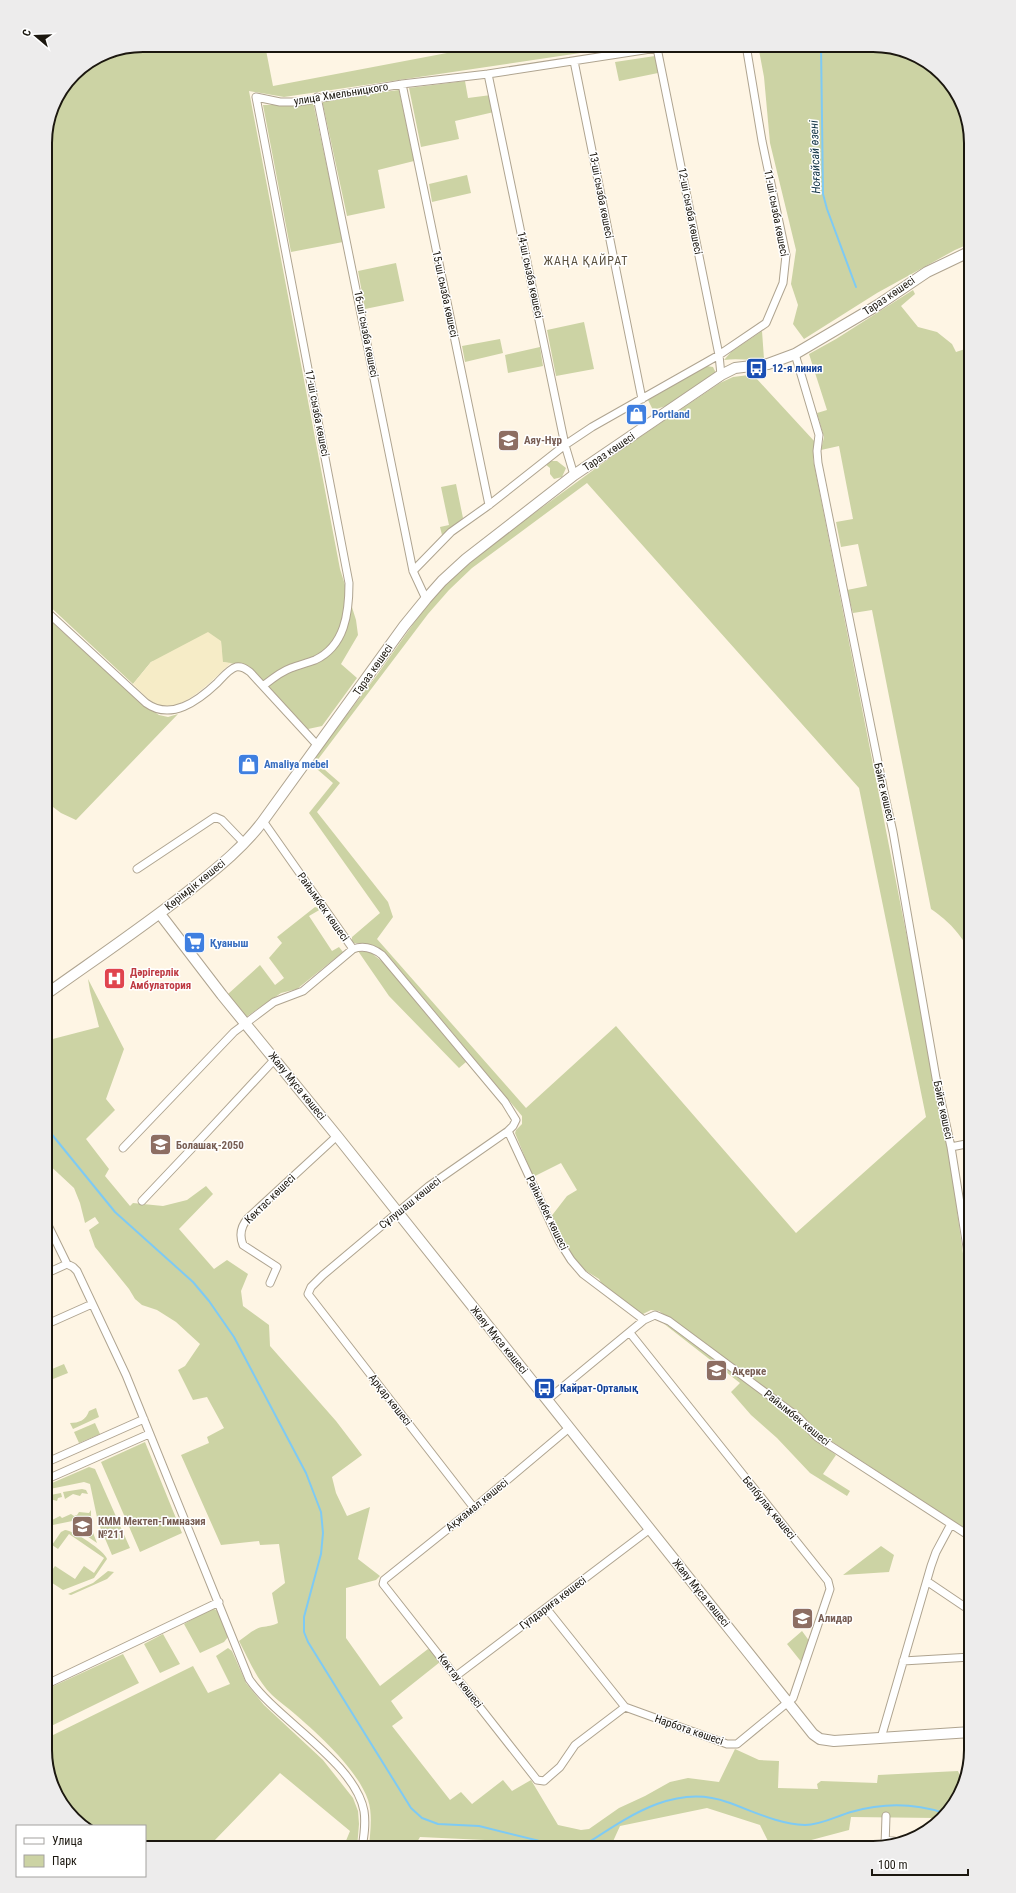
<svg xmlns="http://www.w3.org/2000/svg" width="1016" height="1893" viewBox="0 0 1016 1893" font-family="'Roboto Condensed',sans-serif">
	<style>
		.green { fill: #ccd3a4; fill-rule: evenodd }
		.sand { fill: #f6ecc7 }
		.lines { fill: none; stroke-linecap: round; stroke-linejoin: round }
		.stream { stroke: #7ecaf4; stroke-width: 2 }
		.street-casing { stroke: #afa490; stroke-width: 9 }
		.secondary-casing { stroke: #afa490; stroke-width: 12 }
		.street { stroke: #fff; stroke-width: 7 }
		.secondary { stroke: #fff; stroke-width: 10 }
		.labels { text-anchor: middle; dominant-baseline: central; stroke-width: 3; stroke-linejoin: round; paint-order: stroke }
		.street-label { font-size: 11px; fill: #1b170f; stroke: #fff }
		.transit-label { font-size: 11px; font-weight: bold; fill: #164399; stroke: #fff; text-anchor: start }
		.shop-label { font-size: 11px; font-weight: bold; fill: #366cbe; stroke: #fff; text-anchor: start }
		.education-label { font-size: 11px; font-weight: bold; fill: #785e54; stroke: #fff; text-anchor: start }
		.health-label { font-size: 11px; font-weight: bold; fill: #be3a42; stroke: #fff; text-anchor: start }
		.water-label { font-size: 12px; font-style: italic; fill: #0e3143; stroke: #fff }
		.neighbourhood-label { font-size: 12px; letter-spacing: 1px; fill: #594f3d; stroke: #fff }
		.rim { fill: none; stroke: #1b170f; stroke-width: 2 }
	</style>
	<rect width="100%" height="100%" fill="#fef5e4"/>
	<path class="green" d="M143,45H265L273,86L489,45H634L284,97L249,91L340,569L356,620L358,635L341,664L357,678L322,726L308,729L249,666L222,662L221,641L151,662L133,684L45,602V137L53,105L74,74L106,52Z
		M758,45H879L932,65L963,105L971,143V243L955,250L877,293L804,339L793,324L798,305L791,284L796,250L770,143L764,77Z
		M655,56L658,73L619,81L615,62Z
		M465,81L468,98L491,95L494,112L455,121L459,139L421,147L409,88Z
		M399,90L414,161L378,170L385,208L347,216L322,100Z
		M313,102L343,242L291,252L263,105H295Z
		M467,175L471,193L432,202L429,184Z
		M396,263L404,301L365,309L358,271Z
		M913,290L915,294L901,306L918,327L937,332L952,344L956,352L971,347V952C958,932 951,923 931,909L872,610L853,613L847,590L867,586L858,544L841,547L836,522L853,519L839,446L821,450L824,437L817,413L827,410L809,354L836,339Z
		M584,322L594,369L556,376L547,330Z
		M762,331L764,359C750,361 738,358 724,360L731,352Z
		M500,339L503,353L465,362L462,346Z
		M540,347L543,366L508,373L505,355Z
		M707,366L713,367L716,373L666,406L653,410L648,400Z
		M749,375L756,378L815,442L813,459L948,1146L971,1311V1533L822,1435L797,1411L659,1311L651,1310L641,1315L603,1286L599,1279L575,1264L550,1218L567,1196L577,1190L561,1163L533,1177L515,1133L516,1130L522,1124V1116L386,953C376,944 365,943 352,943V937L380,913L309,813L333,783L310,763L377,675L416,620L431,600L453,577L496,541L625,447L720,383L733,377ZM587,483L859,788L926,1117L796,1233L616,1026L526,1108L377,939L393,917L388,902L317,812L340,783L316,762L428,614L449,590L472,568Z
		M550,461H557L566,468L562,477L554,479L550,474V468L545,464Z
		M456,484L463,518L442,535L440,527L449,525L441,487Z
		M45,616L141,703L159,715L168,717L178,714L76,820L61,813L45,801Z
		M315,907L321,909L309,916L332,951L339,947L343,952L297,989L281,993L246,1017L228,994L260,965L275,985L284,978L269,958L282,943L277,937Z
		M358,951L370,952L384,963L466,1062L459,1068L389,996Z
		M88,979L124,1049L106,1099L115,1110L86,1139L109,1169L105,1176L130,1206L133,1203L163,1206L187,1200L206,1186L213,1194L179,1229L214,1269L227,1260L248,1274L241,1291L243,1306L269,1325L270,1346L336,1421L362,1455L332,1477L336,1493L347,1516L370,1507L358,1559L380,1576L376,1580L346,1588V1638L380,1686L428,1649L430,1650L440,1662L391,1701L403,1718L392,1726L450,1800L461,1792L472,1804L503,1780L512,1791L531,1780L558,1825L581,1830L589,1829L619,1808L645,1796L670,1782L688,1778L719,1782L735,1749L759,1760L779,1761L778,1788L818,1789L817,1784L821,1781L877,1783L878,1775L958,1771L962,1780L955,1804L937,1818L851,1817L849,1830L800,1843L768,1841L760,1825L707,1808L620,1826L610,1848H511L485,1840L420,1837L416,1844L418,1848H369C370,1832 373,1815 368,1800C357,1768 314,1730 289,1709C283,1704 277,1700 272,1695C257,1680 249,1660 239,1641C246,1636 253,1629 262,1627C268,1626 272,1626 278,1623L272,1593L285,1583L279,1544L260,1545L259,1541L221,1545L181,1455L209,1443L207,1437L224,1428L207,1397L193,1400L178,1370L185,1366L200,1344L176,1322L157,1310L142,1305L135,1299L129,1289L95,1247L89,1230L99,1223L95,1217L85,1223L80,1203L74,1188L45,1161V1041L99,1027L90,991Z
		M663,1323L669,1326L801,1422L813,1437L836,1455L823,1474L850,1491L847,1496L810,1473L777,1438L751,1415L731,1392L740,1383Z
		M64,1364L68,1373L48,1381L45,1372Z
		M96,1408L99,1417L73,1429L70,1423C79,1423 86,1420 89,1411Z
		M95,1423L100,1434L79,1443L74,1432Z
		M145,1442L182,1533L140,1552L101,1462Z
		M89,1467L95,1469L130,1548L112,1555L98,1522L90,1484L84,1482L45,1490V1486Z
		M82,1489L86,1490L88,1494L82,1493L80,1496L73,1494L65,1499L63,1492Z
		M61,1493L62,1497L58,1498L57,1501L50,1499L45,1501V1496Z
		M91,1510V1516L87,1518L48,1526L46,1518L50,1521L60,1516L62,1518L71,1514L74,1516L77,1515L79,1512L89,1513Z
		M85,1529L92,1530L97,1543L78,1530Z
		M65,1530C73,1530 105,1551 107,1559L94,1578L63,1590L46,1579L55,1566L75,1579L84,1566L94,1573L104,1558L69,1534L58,1549L52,1545L61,1532Z
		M881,1546L894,1555L889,1572L843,1575Z
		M108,1571L114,1572L107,1579L71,1595L68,1594L93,1583Z
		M212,1608L218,1611L228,1637L224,1642L200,1653L184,1624Z
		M802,1631L810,1642L803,1664L787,1644Z
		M163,1634L180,1664L160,1673L144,1644Z
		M228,1648L232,1651L246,1683L264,1705L323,1760L353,1798L358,1811L359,1824L357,1848H343L350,1831L280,1773L213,1842L218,1848H145V1826H84L53,1788L45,1750V1739L193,1666L208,1693L230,1684L216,1656Z
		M123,1654L139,1683L45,1729V1690Z"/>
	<path class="sand" d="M208,632L221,641L223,662L231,663C215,677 180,717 156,704C148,700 140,691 133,684L151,662Z"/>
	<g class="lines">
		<path class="stream" d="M821,45L823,194L827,209L856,287
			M45,1126L115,1212L193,1282L209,1301L234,1337L306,1473L321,1512L323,1533L321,1554L304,1617V1632L308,1642L411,1808L422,1818L438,1824L479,1826L564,1847L575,1848L583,1846C625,1819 674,1782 727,1802C753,1811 777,1824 805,1825C821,1825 837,1816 851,1812C882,1803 914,1803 944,1813"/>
		<defs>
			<path id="street" d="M657,48L719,355L721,375
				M574,61L642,399
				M488,74L565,445L574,475
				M402,84L489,505
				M317,97L413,571L426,599
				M795,354L819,435L817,451L818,463L884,792L893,832L936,1078L951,1147L971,1272
				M413,571L451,532L489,505L565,445L592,427L719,355L766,323L783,283L786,255L762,141L746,45
				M45,610L146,703C171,721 198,701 217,683C222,678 229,669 236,667C242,666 246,669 250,672L318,746
				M263,686C272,679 280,672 291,668C299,665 307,663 315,660C345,646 349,613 349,583L256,97L280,102H298L402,84L488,74L657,48L690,45
				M263,821L353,949
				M137,869L215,817L222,820L244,843
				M508,1131L559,1241L571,1260L583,1274L644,1320
				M951,1147L971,1143
				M123,1148L234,1032L274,1002L303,991L353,949C364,945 373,948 382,955L505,1102L516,1120L513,1126L508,1131L429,1186L323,1275L311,1287L308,1294L474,1508
				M142,1201L196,1144L275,1059
				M45,1219L67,1264L73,1267L77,1271L126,1375L249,1679C277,1720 355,1762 364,1811C366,1824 364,1836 362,1848
				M45,1274L67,1264
				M270,1283L277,1267L243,1245C239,1235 241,1226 248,1218L337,1136
				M45,1325L92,1304
				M547,1400L644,1320L655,1315L669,1321L798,1417L817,1437L971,1537
				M569,1428L474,1508L384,1580L383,1584L537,1780L544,1781L560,1767L575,1745L625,1707
				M45,1463L144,1419
				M45,1480L149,1434
				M928,1582L971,1611
				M546,1608L625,1707
				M903,1661L971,1657
				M456,1676L650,1529
				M45,1685L219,1602
				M625,1707L727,1744H737L793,1698L830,1589L828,1581L630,1333
				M881,1738L931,1566L936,1552L951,1524
				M885,1840L900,1842
				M885,1846L886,1816"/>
			<path id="secondary" d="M160,914L222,995L337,1136L813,1734L820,1739L834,1741L971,1732
				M45,995C94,960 143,927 190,890C216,869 243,848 263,821L404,626L426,599L442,581L466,559L574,475L721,375L735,368L768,364L795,354L878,305L927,272L971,251"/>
		</defs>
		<use href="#street" class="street-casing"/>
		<use href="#secondary" class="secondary-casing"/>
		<use href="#street" class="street"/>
		<use href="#secondary" class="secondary"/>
	</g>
	<defs>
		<symbol id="bus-square" viewBox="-11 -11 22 22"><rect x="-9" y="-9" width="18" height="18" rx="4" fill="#1a4fb4" stroke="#fff"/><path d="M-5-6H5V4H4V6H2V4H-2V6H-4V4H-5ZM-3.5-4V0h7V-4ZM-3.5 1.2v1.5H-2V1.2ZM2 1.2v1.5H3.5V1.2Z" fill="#fff"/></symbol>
		<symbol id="shop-square" viewBox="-11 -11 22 22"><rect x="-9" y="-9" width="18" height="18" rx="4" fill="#3f7fe0" stroke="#fff"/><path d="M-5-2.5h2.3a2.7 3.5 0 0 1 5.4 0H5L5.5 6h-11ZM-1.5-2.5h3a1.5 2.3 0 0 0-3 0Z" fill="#fff"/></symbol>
		<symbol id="school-square" viewBox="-11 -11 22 22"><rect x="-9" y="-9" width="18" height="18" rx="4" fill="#8d6e63" stroke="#fff"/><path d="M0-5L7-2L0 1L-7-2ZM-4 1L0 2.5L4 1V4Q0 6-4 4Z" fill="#fff"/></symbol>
		<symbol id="supermarket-square" viewBox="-11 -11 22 22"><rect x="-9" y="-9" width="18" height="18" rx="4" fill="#3f7fe0" stroke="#fff"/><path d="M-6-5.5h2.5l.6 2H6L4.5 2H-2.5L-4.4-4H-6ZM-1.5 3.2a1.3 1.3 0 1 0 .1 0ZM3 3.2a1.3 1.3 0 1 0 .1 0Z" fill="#fff"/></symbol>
		<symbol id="hospital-square" viewBox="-11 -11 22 22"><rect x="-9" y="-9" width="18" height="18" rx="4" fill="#e0444e" stroke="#fff"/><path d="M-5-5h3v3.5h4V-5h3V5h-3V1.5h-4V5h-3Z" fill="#fff"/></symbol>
	</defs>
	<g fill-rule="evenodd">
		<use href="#bus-square" x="744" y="356" width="25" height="25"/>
		<use href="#shop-square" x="624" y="402" width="25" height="25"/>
		<use href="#school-square" x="496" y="428" width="25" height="25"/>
		<use href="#shop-square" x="236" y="752" width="25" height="25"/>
		<use href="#supermarket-square" x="182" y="930" width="25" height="25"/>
		<use href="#hospital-square" x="102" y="966" width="25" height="25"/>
		<use href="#school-square" x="148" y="1132" width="25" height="25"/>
		<use href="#school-square" x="704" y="1358" width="25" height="25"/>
		<use href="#bus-square" x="532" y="1376" width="25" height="25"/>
		<use href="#school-square" x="70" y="1514" width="25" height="25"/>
		<use href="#school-square" x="790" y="1606" width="25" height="25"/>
	</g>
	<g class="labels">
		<g class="street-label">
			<text transform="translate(341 94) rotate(-9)">улица Хмельницкого</text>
			<text transform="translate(601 195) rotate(79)">13-ші сызба көшесі</text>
			<text transform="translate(690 211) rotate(79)">12-ші сызба көшесі</text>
			<text transform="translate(776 213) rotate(79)">11-ші сызба көшесі</text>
			<text transform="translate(530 275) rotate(78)">14-ші сызба көшесі</text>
			<text transform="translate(445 294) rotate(78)">15-ші сызба көшесі</text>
			<text transform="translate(889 296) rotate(-34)">Тараз көшесі</text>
			<text transform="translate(366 334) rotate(79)">16-ші сызба көшесі</text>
			<text transform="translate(317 413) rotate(79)">17-ші сызба көшесі</text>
			<text transform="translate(609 452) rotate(-34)">Тараз көшесі</text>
			<text transform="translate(373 670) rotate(-55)">Тараз көшесі</text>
			<text transform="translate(884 792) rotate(77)">Бәйге көшесі</text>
			<text transform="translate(195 885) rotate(-39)">Көрімдік көшесі</text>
			<text transform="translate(323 907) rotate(55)">Райымбек көшесі</text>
			<text transform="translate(297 1086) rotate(51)">Жаяу Мұса көшесі</text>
			<text transform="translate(943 1110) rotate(78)">Бәйге көшесі</text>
			<text transform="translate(270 1199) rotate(-44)">Көктас көшесі</text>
			<text transform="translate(410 1203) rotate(-39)">Сұлушаш көшесі</text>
			<text transform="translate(547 1213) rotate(64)">Райымбек көшесі</text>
			<text transform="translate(499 1340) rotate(51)">Жаяу Мұса көшесі</text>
			<text transform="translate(390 1400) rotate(52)">Арқар көшесі</text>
			<text transform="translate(797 1418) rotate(39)">Райымбек көшесі</text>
			<text transform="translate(477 1505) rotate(-39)">Ақжамал көшесі</text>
			<text transform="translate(769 1508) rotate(51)">Белбұлақ көшесі</text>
			<text transform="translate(701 1593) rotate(51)">Жаяу Мұса көшесі</text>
			<text transform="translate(553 1603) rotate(-37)">Гүлдариға көшесі</text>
			<text transform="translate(460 1681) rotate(52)">Көктау көшесі</text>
			<text transform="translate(689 1730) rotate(19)">Нарбота көшесі</text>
		</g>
		<g class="transit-label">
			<text x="772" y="368">12-я линия</text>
			<text x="560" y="1388">Кайрат-Орталық</text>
		</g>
		<g class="shop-label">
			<text x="652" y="414">Portland</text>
			<text x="264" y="764">Amaliya mebel</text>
			<text x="210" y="943">Қуаныш</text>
		</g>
		<g class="education-label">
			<text x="524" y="440">Аяу-Нұр</text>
			<text x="176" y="1145">Болашақ-2050</text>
			<text x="732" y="1371">Ақерке</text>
			<text x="98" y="1521">КММ Мектеп-Гимназия<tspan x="98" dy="13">№211</tspan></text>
			<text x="818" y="1618">Алидар</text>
		</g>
		<g class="health-label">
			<text x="130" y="972">Дәрігерлік<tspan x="130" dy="13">Амбулатория</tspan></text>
		</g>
		<g class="water-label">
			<text transform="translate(815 157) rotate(-92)">Ноғайсай өзені</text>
		</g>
		<g class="neighbourhood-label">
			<text x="586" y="261">ЖАҢА ҚАЙРАТ</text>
		</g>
	</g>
	<path d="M0 0H1016V1893H0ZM143 52H873A91 91 0 0 1 964 143V1750A91 91 0 0 1 873 1841H143A91 91 0 0 1 52 1750V143A91 91 0 0 1 143 52Z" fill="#edecec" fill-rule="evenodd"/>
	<path class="rim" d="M143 52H873A91 91 0 0 1 964 143V1750A91 91 0 0 1 873 1841H143A91 91 0 0 1 52 1750V143A91 91 0 0 1 143 52Z"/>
	<rect x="16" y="1825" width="130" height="52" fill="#ffffff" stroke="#a4a29f"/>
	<rect x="24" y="1838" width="20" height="6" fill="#ffffff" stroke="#a4a29f"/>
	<text x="52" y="1845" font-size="12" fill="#1b170f">Улица</text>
	<rect x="24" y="1855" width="20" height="12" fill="#ccd3a4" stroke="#a4a29f"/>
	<text x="52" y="1865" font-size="12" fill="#1b170f">Парк</text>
	<g transform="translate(36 36) rotate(289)" stroke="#ffffff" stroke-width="3" paint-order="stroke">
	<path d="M0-3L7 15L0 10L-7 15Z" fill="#1b170f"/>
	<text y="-6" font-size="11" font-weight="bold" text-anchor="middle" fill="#1b170f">С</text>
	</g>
	<path d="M872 1869v6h96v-6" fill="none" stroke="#1b170f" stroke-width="2"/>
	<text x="878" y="1869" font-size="12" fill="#1b170f" stroke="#ffffff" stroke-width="3" paint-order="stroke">100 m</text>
</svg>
